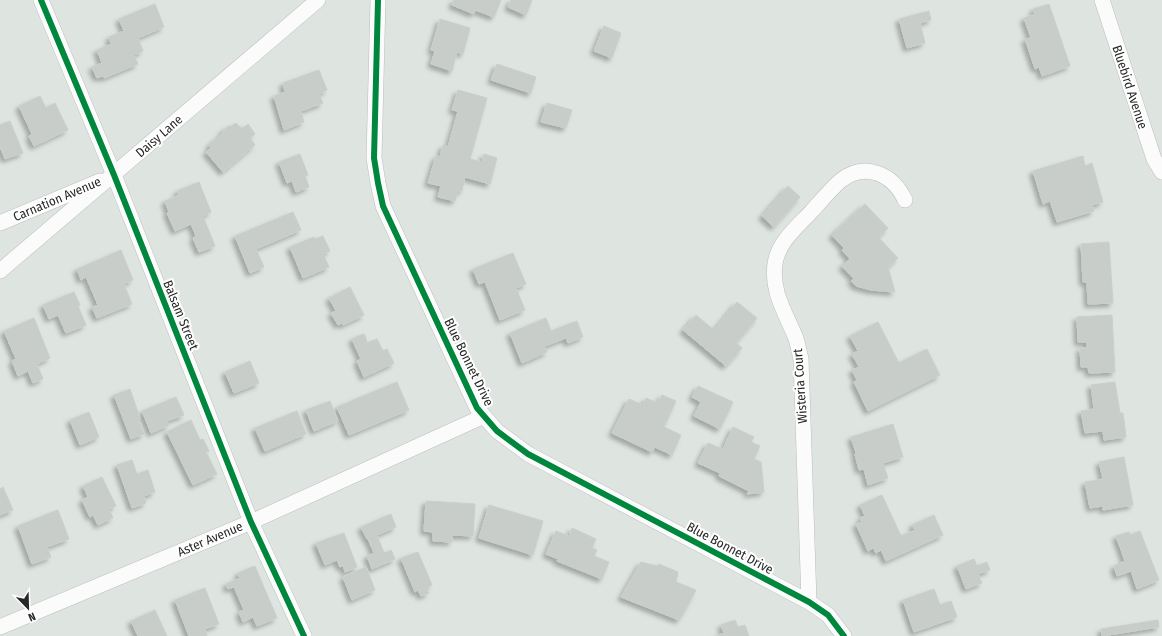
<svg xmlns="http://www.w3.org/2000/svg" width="1162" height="636" viewBox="0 0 1162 636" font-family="'Fira Sans Condensed',sans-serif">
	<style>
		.building { fill: #c9cdca; stroke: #cacfcc; filter: url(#shadow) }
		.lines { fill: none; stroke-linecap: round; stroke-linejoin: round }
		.street-casing { stroke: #bebebd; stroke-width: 16 }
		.street { stroke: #fafbfa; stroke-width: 15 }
		.cycleway-casing { stroke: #fff; stroke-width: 8 }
		.cycleway { stroke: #00873e; stroke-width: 6 }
		.labels { text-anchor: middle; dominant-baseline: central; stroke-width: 4; stroke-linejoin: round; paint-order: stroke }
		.street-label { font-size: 13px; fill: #272727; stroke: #fff }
	</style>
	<defs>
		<filter id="shadow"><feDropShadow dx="-3.5" dy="3.5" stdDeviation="2" flood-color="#0004"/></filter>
	</defs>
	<rect width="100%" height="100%" fill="#dee4e0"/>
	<path class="building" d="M454,0H501L494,17L475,10L474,14L452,5Z
		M511,0H532L526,15L508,7Z
		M155,4L164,27L138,38L143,51L134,55L138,64L104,78L103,76L97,78L92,67L102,63L97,50L111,44L109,37L124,31L119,19Z
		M1049,4L1070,66L1042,76L1039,67L1035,69L1025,39L1031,38L1024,18L1035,14L1033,9Z
		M929,11L931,20L920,23L925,43L907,48L899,19Z
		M440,19L470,28L463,54L457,52L452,71L431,64L435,51L431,50Z
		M604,26L621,33L612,58L594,51Z
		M497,64L536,77L531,93L491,80Z
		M319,70L327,90L319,94L323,103L301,111L304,122L284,130L274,96L285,92L283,83Z
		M458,90L487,98L470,159L482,162L484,154L497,158L490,184L465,177L462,191L458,190L455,201L438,197L441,186L428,183L436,156L440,157L443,145L448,147L458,111L452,110Z
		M40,96L46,108L55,103L68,130L34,146L29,136L32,134L19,106Z
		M547,103L572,110L566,128L541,122Z
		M10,121L23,153L5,159L1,149L0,150V125Z
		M236,123L242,129L248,124L255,134L250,138L255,145L223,172L206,152L211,148L209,145L224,132L222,131L229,126L230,127Z
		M300,154L308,175L305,176L309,187L296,192L292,181L287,183L279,162Z
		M1083,156L1085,166L1092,163L1103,202L1092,205L1094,211L1057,222L1050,201L1043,204L1033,171Z
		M199,182L211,212L203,216L215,246L199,252L193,238L196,236L191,224L175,231L167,213L169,212L165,201L179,195L177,191Z
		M788,186L800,197L774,227L762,216Z
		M865,204L888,228L878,237L898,258L888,267L895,292L871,290L856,286L851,281L854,279L842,266L850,259L842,250L844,248L832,235Z
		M293,212L301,230L256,249L264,267L250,273L235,236Z
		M323,236L330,251L323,254L329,267L303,278L290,247L314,237L315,239Z
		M1109,242L1113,303L1088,304L1087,282H1083L1081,244Z
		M121,250L133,280L124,284L132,304L97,318L92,307L98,305L86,277L81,280L77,269Z
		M513,253L526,284L516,288L525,310L500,320L485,282L479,284L473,269Z
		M350,287L364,315L343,325L342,323L338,325L331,313L336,311L329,298Z
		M74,292L80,305L78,306L86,325L66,333L58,315L49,319L43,305Z
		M737,302L757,318L736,343L742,348L726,366L683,330L696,315L714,330Z
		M1112,315L1115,372L1089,373L1088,367H1081L1080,348H1087V342H1078L1077,317Z
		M34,318L50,358L37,364L43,379L33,383L28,371L18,376L12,361L16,359L4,331Z
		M546,318L551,331L577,321L583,337L568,343L566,338L545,346L547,352L522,363L510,333Z
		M878,322L899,363L927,349L940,375L868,411L854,382L857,380L852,370L859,367L852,354L858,351L850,336Z
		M363,334L365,335L367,343L377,339L383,351L387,349L394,363L364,377L357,361L361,359L352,339Z
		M250,361L259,383L234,393L225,372Z
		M397,382L409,410L349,435L337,407Z
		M1115,382L1120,413H1123L1126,437L1104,440L1103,431L1085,433L1081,411L1094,409L1091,385Z
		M698,386L733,402L720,429L694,416L701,402L692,397Z
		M130,389L140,418L138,419L144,434L131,439L114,395Z
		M662,395L676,401L664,427L681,435L672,455L655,447L652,452L612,433L629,399L643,405L646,398L658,403Z
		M176,397L184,415L167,421L169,425L151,433L142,411Z
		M330,401L338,421L314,431L306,410Z
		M297,411L306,434L265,451L255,428Z
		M89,412L99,437L80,445L70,420Z
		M191,420L200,440L203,439L209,451L206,452L217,474L193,485L167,432Z
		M893,424L903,457L883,463L888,478L868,485L864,469L859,470L855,454L856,453L851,437Z
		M733,427L754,437L751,442L760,446L754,459L761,462L764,492L747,494L749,491L719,476L720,473L698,463L708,443L723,449Z
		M1124,457L1133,505L1103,510V506L1090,508L1085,482L1103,479L1099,462Z
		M132,460L137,474L148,470L155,492L144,496L146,503L132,508L117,465Z
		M102,477L116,506L109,509L113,518L98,525L93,515L90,517L82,500L88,497L83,486Z
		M3,487L13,510L0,515V489Z
		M882,495L901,536L915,530L912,525L934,515L943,535L886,561L881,550L876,553L873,548L868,551L856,524L862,522L860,518L865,516L860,505Z
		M426,501L475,504L473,536L452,535V542L433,541V532L424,531Z
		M489,505L543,521L533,555L479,538Z
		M58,510L69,539L47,547L51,557L32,564L18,526Z
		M391,514L396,527L377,535L384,553L391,550L395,559L372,569L367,556L374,553L368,539H367L361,527Z
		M572,528L596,539L592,548L597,550L594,556L609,562L602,579L557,561L558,559L546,554L556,531L569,536Z
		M1140,531L1159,580L1137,589L1131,571L1117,576L1114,566L1125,561L1116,536L1129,532L1130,535Z
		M344,533L357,567L345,572L343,566L340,567L337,560L325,565L316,543Z
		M418,552L432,585L426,588L429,593L421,596L418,590L415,592L401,558Z
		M974,559L977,566L987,562L990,570L978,574L982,583L966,589L957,566Z
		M641,562L657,566L659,564L678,572L676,582L696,590L686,609L679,620L621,597Z
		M255,566L277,618L257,626L253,617L243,622L239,612L244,610L234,587L228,589L226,584L240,578L238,573Z
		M366,567L375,590L352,600L343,577Z
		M205,588L219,624L205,629L207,636H189L175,600Z
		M934,589L940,605L951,601L957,617L914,632L903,600Z
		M155,610L167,636H138L131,621Z
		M735,620L738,627L745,625L749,636H716L724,633L721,625Z
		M1158,620L1159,627L1102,636L1101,629Z"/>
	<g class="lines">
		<defs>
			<path id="street" d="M41,0L114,175L251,522L304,636
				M378,0L374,158L378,183L383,206L477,408L497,431L528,454L809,602L828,615L844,636
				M1102,0L1154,159L1162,172
				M0,223L100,181
				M0,271L318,0
				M809,602L801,359C799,352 798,343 795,336C785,312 771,291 775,264C778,242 797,227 811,212C820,202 830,190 840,181C865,161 893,174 905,200
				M0,627L251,522L484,416"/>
		</defs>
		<use href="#street" class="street-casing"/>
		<use href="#street" class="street"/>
		<defs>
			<path id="cycleway" d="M41,0L114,175L251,522L304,636
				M378,0L374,158L378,183L383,206L477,408L497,431L528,454L809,602L828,615L844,636"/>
		</defs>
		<use href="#cycleway" class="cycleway-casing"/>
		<use href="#cycleway" class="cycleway"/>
	</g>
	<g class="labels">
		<g class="street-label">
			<text transform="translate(1130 87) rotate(72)">Bluebird Avenue</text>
			<text transform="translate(159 136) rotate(-41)">Daisy Lane</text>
			<text transform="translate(57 199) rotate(-23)">Carnation Avenue</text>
			<text transform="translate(181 315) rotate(68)">Balsam Street</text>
			<text transform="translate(469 362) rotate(64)">Blue Bonnet Drive</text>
			<text transform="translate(800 386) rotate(-94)">Wisteria Court</text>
			<text transform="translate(210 539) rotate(-23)">Aster Avenue</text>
			<text transform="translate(730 548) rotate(28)">Blue Bonnet Drive</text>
		</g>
	</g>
	<g transform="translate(28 608) rotate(157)" stroke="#ffffff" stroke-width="3" paint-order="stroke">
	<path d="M0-3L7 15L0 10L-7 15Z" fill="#272727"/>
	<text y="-6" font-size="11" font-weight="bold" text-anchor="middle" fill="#272727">N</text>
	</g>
</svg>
